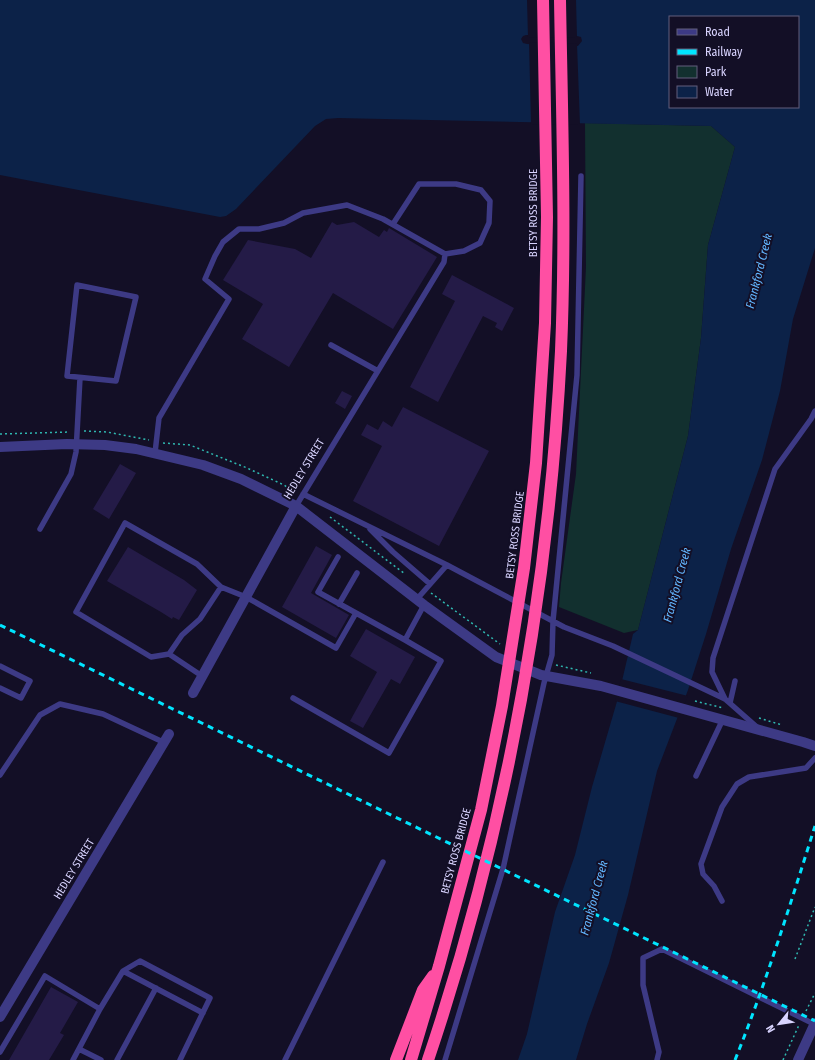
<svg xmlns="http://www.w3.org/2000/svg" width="815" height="1060" viewBox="0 0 815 1060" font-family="'Fira Sans Condensed',sans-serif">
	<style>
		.green { fill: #12302f }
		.water { fill: #0c2248; fill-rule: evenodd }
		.pier { fill: #130f26 }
		.building { fill: #241b47 }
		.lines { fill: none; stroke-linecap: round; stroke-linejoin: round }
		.path { stroke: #2fb8b0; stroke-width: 1.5; stroke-dasharray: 2 3; stroke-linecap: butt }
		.lane { stroke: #3d3a85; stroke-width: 5.5 }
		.street { stroke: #3d3a85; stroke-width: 10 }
		.highway { stroke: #ff4fa3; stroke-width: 12 }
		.rail { stroke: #00e5ff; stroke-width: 3; stroke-dasharray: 6 5; stroke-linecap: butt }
		.labels { text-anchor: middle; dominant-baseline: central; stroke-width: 4; stroke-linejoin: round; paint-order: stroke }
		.street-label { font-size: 11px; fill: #d9d4ff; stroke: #130f26 }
		.water-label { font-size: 12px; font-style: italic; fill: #62b6ff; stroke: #130f26 }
	</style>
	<rect width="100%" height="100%" fill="#130f26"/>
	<path class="green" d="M585,123L711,126L735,147L708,245L701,338L688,436L638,630L624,633L559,607L561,583L576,474L586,267Z"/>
	<path class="water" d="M0,0H815V248L793,319L780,391L762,460L731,549L706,634L688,690L657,771L628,895L609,963L587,1024L576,1060H518L527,1034L555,912L575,855L592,787L618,698L633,634L638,630L688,436L701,338L708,245L735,147L711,126L338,118L326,119L315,126L236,209L226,216L220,217L0,175ZM670,17H798V107H670ZM526,35L577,36L581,37L582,41L578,46L527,44L523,43L521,39L523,36Z"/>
	<path class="pier" d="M527,0H576L577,38L528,37Z
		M529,42L577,44L580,125L531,124Z
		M621,679L688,696L679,718L615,701Z"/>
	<path class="building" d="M332,222L337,225L354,222L379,237L384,230L387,232L389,228L437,257L393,329L333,293L289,367L242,339L263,304L223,280L248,240L295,249L311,258Z
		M452,275L514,308L502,331L495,327L497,323L483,316L438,402L410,387L455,301L442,294Z
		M342,391L352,396L345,409L335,403Z
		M403,407L489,451L439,546L353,501L382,446L361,435L367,424L378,430L383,421L392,427Z
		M120,464L136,473L109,519L93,509Z
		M316,546L332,555L311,593L349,615L336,638L282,607Z
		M128,547L184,580L197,590L179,620L173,617L172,619L161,612L107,581Z
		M366,629L415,657L400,684L391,679L363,728L350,721L377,672L350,656Z
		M51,987L78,1002L60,1033L64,1035L49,1060H9Z"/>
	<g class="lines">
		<path class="path" d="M84,431L107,432L149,440
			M0,434L70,432
			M163,443L190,445L247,468L284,485L296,493
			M330,517L405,574
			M431,593L500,644
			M556,665L591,673
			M695,701L723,708
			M759,718L782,725
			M795,959L815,907
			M806,1011L815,993
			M783,1060L799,1025"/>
		<path class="lane" d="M393,224L419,184H456L481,190L490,201L489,223L480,243L464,251L445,254
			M77,285L136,297L116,381L67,376Z
			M331,345L378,371
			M155,453L159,418L229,299L205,279L215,256L223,242L239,229H259L284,223L303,213L347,205L383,219L445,254L444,262L296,506
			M303,494L447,565L564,627L613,646L725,699L758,728
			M40,529L71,474L76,452L80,378
			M370,529L393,552L430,584
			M417,599L447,565
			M339,604L357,573
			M356,613L405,640L424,605
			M169,654L151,657L76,612L125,523L197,564L221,587
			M0,666L30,681L21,698L0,688
			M202,676L169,654L182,635L200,619L221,587L246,597L336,648L356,613L318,592L338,557
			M293,698L389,753L441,661L405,640
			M725,699L712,672L713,658L775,469L811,419L815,411
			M730,703L735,681
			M0,775L40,715L60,704L103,714L163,742
			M696,776L723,719
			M722,901L714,886L703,874L701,864L722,807L737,784L749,777L806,768L815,758
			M123,971L203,1013
			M79,1049L101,1060
			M0,1052L45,976L100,1009
			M73,1060L100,1009L123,971L140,961L210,998L180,1060
			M117,1060L156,988
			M285,1060L383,862
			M445,1060L503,869L544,683L552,655L553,621L577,375L581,176
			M657,1060L659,1052L643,985V958L662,949L814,1024"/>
		<path class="street" d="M0,447L67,444L105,445L136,449L203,465L241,479L296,506L424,605L496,657L541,675L601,686L803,742L815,746
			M193,693L296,506
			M0,1017L169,734
			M798,1060L815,1023"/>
		<path class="highway" d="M396,1060L423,990L433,976
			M411,1060L439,966L481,810L502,706L524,568L536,463L545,323L547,217L543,0
			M428,1060C505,832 549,591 561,351C566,234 562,117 560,0"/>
		<path class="rail" d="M0,625L815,1021
			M735,1060C766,983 790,905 815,826"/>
	</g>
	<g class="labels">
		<g class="street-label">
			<text transform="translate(533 213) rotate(-90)">BETSY ROSS BRIDGE</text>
			<text transform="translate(304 469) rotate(-59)">HEDLEY STREET</text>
			<text transform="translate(515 535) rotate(-83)">BETSY ROSS BRIDGE</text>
			<text transform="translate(456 851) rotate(-75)">BETSY ROSS BRIDGE</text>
			<text transform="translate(74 869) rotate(-59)">HEDLEY STREET</text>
		</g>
		<g class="water-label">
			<text transform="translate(759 271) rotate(-76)">Frankford Creek</text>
			<text transform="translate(677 585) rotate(-75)">Frankford Creek</text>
			<text transform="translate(594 898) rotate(-75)">Frankford Creek</text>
		</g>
	</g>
	<rect x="669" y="16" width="130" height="92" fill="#130f26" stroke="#625e7d"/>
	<rect x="677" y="29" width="20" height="6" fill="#3d3a85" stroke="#625e7d"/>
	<text x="705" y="36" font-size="12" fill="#d9d4ff">Road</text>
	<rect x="677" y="49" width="20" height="6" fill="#00e5ff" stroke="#625e7d"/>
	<text x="705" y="56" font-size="12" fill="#d9d4ff">Railway</text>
	<rect x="677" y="66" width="20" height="12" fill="#12302f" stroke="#625e7d"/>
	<text x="705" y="76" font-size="12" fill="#d9d4ff">Park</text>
	<rect x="677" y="86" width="20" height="12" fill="#0c2248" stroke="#625e7d"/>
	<text x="705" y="96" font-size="12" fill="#d9d4ff">Water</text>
	<g transform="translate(779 1024) rotate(240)" stroke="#130f26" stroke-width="3" paint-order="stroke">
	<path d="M0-3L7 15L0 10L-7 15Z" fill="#d9d4ff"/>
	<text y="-6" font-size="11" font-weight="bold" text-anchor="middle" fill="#d9d4ff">N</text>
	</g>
</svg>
